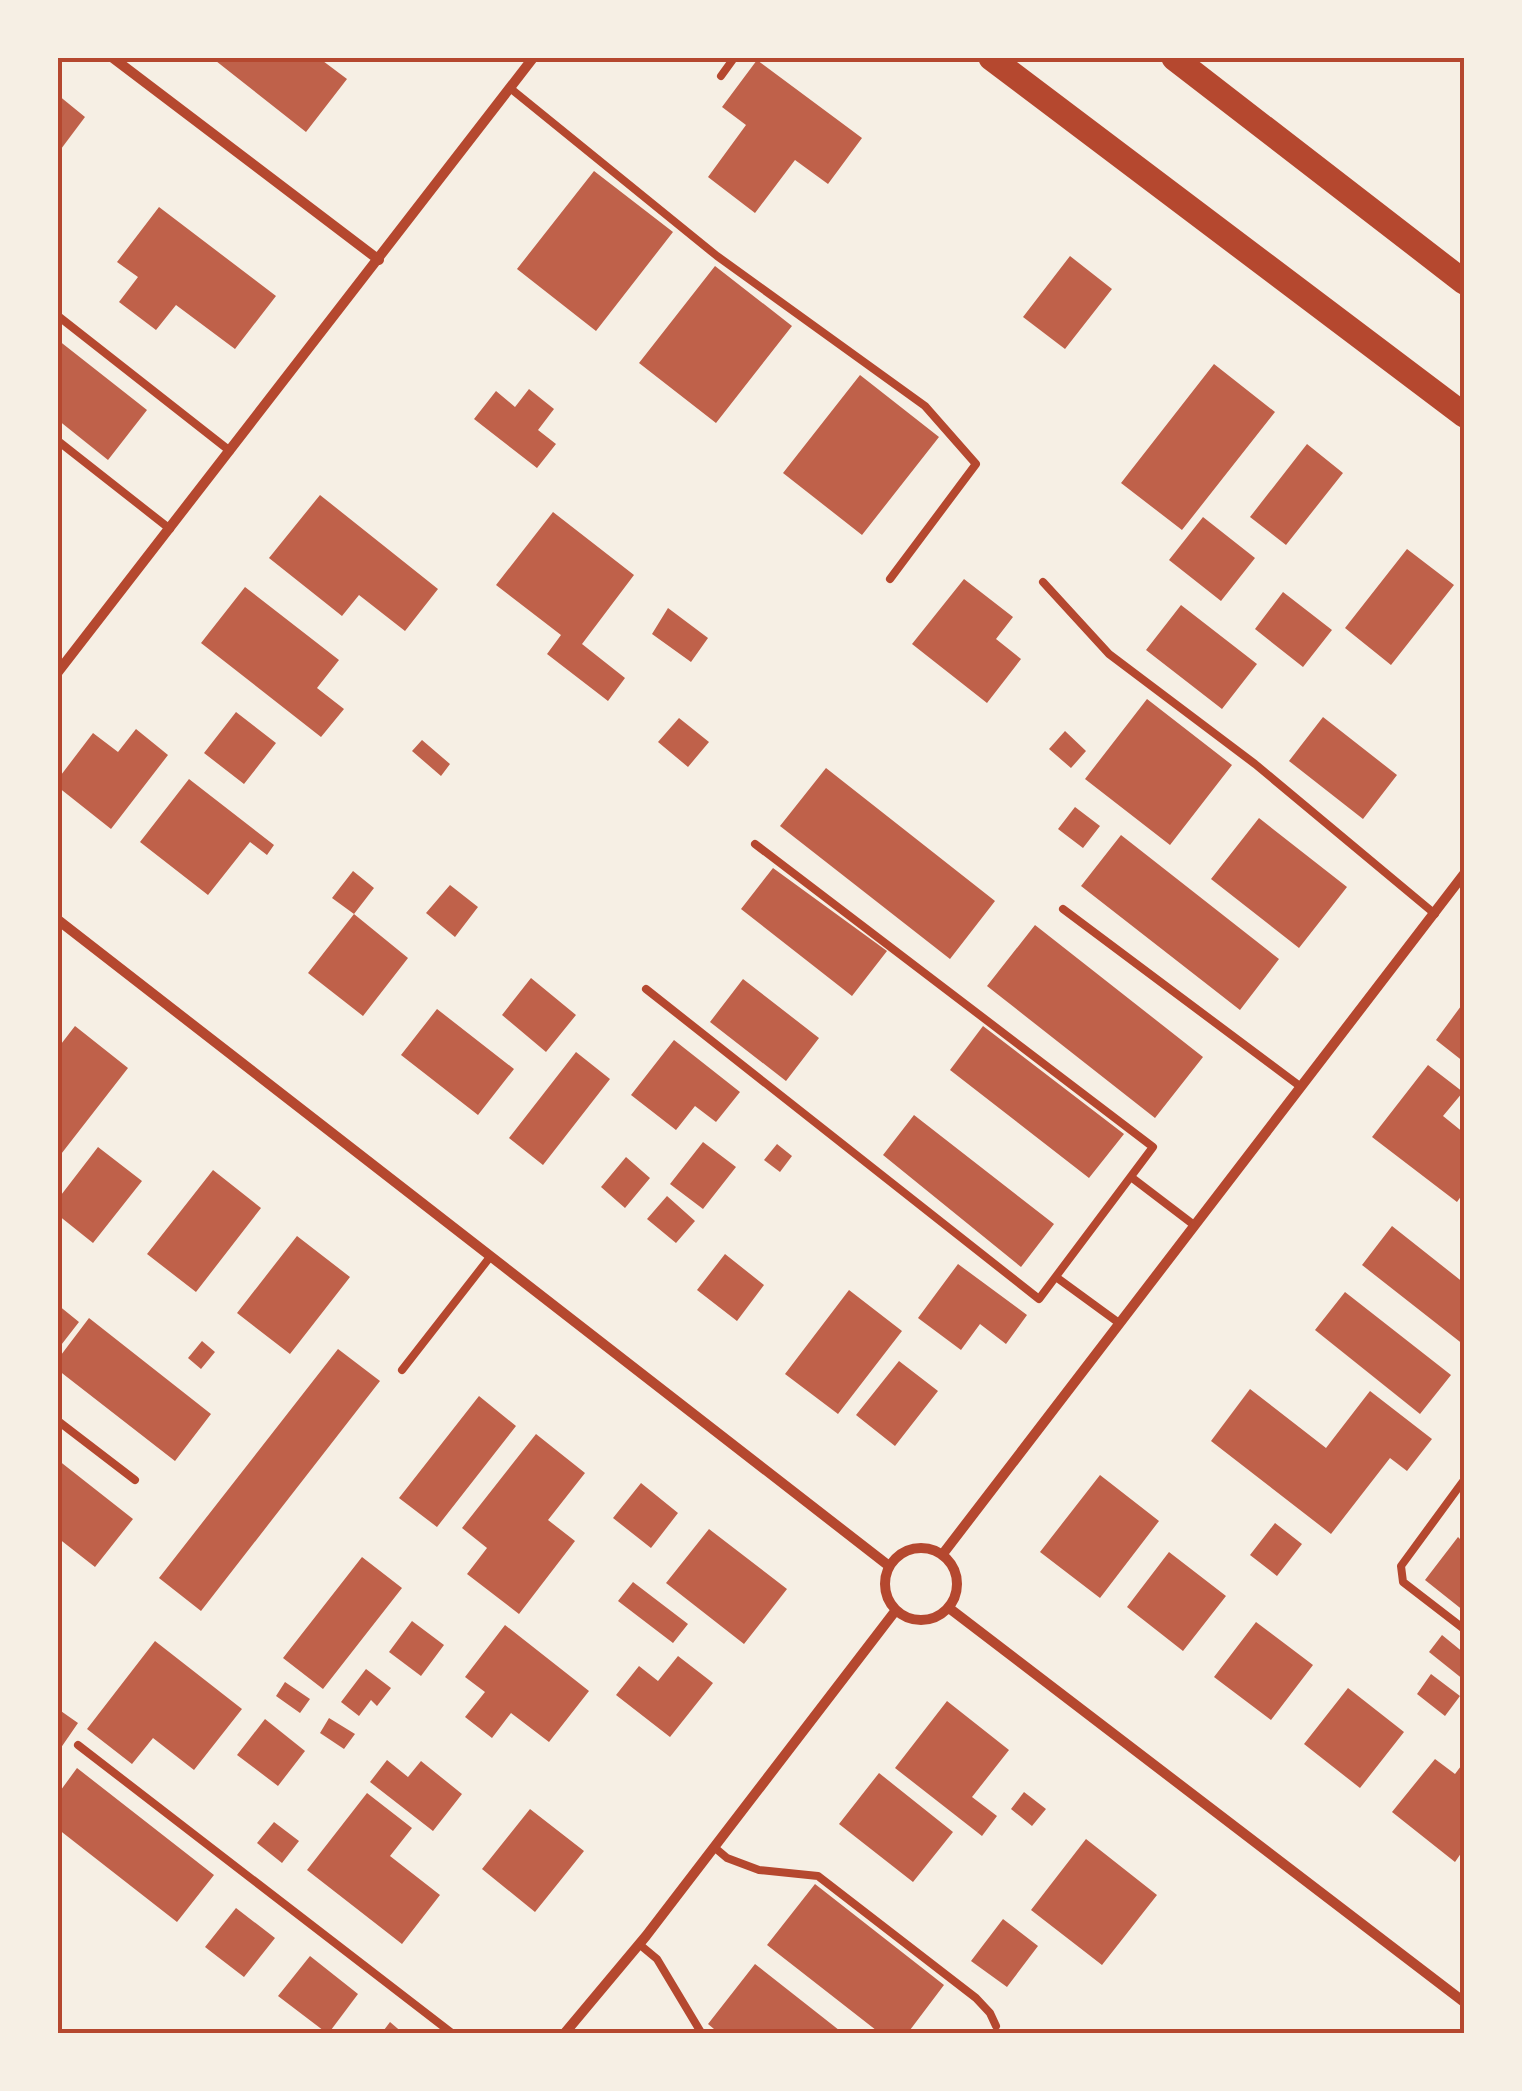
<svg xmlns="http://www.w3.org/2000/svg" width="1522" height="2091" viewBox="0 0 1522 2091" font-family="'Fira Sans',sans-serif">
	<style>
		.building { fill: #bf614a }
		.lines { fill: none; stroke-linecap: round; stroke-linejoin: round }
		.service { stroke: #b5482f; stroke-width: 8 }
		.minor { stroke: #b5482f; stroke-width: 10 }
		.primary { stroke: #b5482f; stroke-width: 25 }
		.neatline { fill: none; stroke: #b5482f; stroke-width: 4 }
	</style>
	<rect width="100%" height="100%" fill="#f6efe4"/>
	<path class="building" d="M218,58H319L347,79L306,132L216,61Z
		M757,60L862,138L828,184L795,160L755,213L708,177L746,125L722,107Z
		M58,95L85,117L58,153Z
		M594,171L673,232L596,331L517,269Z
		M159,207L276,296L235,349L176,305L156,330L119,302L138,277L117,262Z
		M1070,256L1112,289L1065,349L1023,317Z
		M715,266L792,326L716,423L639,363Z
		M58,340L147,410L108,460L58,420Z
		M1214,364L1275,412L1182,530L1121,483Z
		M860,375L939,437L862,535L783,473Z
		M529,389L554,409L538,430L556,444L537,468L474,419L496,391L515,407Z
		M1307,444L1343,473L1286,545L1250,517Z
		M320,495L438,589L405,631L359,595L342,616L269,558Z
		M553,512L634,575L582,644L625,678L608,701L547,654L561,635L496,585Z
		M1203,517L1255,558L1221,601L1169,560Z
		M1407,549L1454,585L1391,665L1345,628Z
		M964,579L1013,617L996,639L1021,659L987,703L912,644Z
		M245,587L339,660L317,688L344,709L321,737L201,643Z
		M1283,592L1332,630L1303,667L1255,629Z
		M1181,605L1257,664L1222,709L1146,650Z
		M668,608L708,638L691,662L652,634Z
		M1147,699L1232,765L1170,845L1085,779Z
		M236,712L276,743L244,784L204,753Z
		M1323,717L1397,775L1363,819L1289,761Z
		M679,718L709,742L688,767L658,742Z
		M136,729L168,755L111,829L58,787V779L93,733L118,752Z
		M1065,731L1086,751L1071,768L1049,749Z
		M422,740L450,764L441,776L412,751Z
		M826,768L995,901L950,959L780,826Z
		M189,779L274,845L267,855L250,842L208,895L140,842Z
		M1075,807L1100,826L1083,848L1058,829Z
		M1259,818L1347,887L1299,948L1211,879Z
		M1121,835L1279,959L1240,1010L1081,886Z
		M773,868L887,951L852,996L741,909Z
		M353,871L374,888L354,914L408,958L363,1016L308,973L354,914L332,898Z
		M450,885L478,907L455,937L426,913Z
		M1035,925L1203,1057L1155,1118L987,986Z
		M531,978L576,1015L546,1052L502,1015Z
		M743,979L819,1038L786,1081L710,1022Z
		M1464,1002V1062L1436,1040Z
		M437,1009L514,1069L478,1115L401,1055Z
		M75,1026L128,1068L58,1158V1048Z
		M983,1026L1124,1134L1089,1178L950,1070Z
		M674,1040L740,1092L716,1122L695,1106L676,1130L631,1095Z
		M576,1052L610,1079L543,1165L509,1138Z
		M1428,1065L1463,1092L1443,1116L1464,1133V1192L1457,1202L1372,1137Z
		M914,1115L1054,1224L1021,1267L883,1155Z
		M703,1142L736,1167L703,1209L670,1184Z
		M777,1144L792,1156L780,1172L764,1160Z
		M98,1147L142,1181L93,1243L58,1215V1199Z
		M626,1157L650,1178L625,1208L601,1187Z
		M213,1170L261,1208L196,1292L147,1254Z
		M667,1196L695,1221L676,1243L647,1219Z
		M1392,1226L1464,1283V1345L1362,1265Z
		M297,1236L350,1277L290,1354L237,1313Z
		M725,1254L764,1285L737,1321L697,1290Z
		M958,1264L1027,1315L1006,1344L980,1324L961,1350L918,1318Z
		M849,1290L902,1331L838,1414L785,1374Z
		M1345,1292L1451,1375L1420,1414L1315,1330Z
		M58,1305L79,1322L58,1349Z
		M89,1318L211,1414L175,1461L58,1370V1359Z
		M202,1341L215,1352L201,1369L188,1358Z
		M338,1349L380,1381L201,1611L159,1578Z
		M899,1361L938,1391L895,1446L856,1415Z
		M1250,1389L1326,1448L1370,1391L1432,1439L1407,1471L1390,1458L1331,1534L1211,1441Z
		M479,1396L516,1426L437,1527L399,1498Z
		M536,1434L585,1473L548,1520L575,1541L519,1614L467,1574L487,1548L462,1528Z
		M58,1460L133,1519L95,1567L58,1538Z
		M1100,1475L1159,1521L1100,1598L1040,1552Z
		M641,1483L678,1513L651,1548L613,1518Z
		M1275,1523L1302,1544L1277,1576L1250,1555Z
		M709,1529L787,1589L744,1644L666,1583Z
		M1458,1537L1464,1543V1611L1425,1580Z
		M1169,1552L1226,1596L1183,1651L1127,1607Z
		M362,1557L402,1588L323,1689L283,1658Z
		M633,1582L688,1624L673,1643L618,1601Z
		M412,1621L444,1645L421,1676L389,1652Z
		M1256,1622L1313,1665L1271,1720L1214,1677Z
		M505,1625L589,1691L549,1742L511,1713L492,1738L465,1717L485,1692L465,1677Z
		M1442,1635L1464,1653V1680L1429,1652Z
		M155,1641L242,1709L194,1770L153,1738L132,1764L87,1729Z
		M678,1656L713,1683L670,1737L616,1695L639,1666L658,1681Z
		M366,1669L391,1688L377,1706L371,1700L359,1716L341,1702Z
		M1431,1674L1460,1696L1445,1716L1417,1694Z
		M285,1682L310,1699L300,1713L276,1696Z
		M1348,1688L1404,1732L1360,1788L1304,1744Z
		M947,1701L1009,1750L972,1797L997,1816L982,1836L895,1768Z
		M58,1709L78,1723L58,1752Z
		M329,1718L355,1734L344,1749L320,1733Z
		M265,1719L305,1751L278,1786L237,1755Z
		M1435,1759L1455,1774L1464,1762V1849L1455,1862L1392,1812Z
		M387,1760L408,1777L421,1761L462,1794L433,1831L370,1782Z
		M77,1768L214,1875L177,1922L58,1829V1794Z
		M879,1773L953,1832L913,1882L839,1824Z
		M1024,1792L1046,1809L1032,1826L1011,1809Z
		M367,1793L412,1828L390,1856L440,1895L402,1944L307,1870Z
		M530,1809L584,1851L535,1912L482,1869Z
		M274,1822L299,1841L282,1863L257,1843Z
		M1086,1839L1157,1895L1102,1965L1031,1910Z
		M815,1884L944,1985L907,2034H881L767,1945Z
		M236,1908L275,1938L244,1977L205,1947Z
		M1003,1919L1038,1946L1007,1987L971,1961Z
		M310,1956L358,1994L328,2034L278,1996Z
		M755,1964L844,2034H720L708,2024Z
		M390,2022L404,2034H381Z"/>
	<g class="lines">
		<path class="service" d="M721,76L734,58
			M510,88L717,256L925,406L976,464L890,579
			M58,316L230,451
			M58,441L170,529
			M1043,582L1109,654L1255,764L1435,914
			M1063,909L1301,1087
			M646,989L1039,1299L1153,1147L755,844
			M1131,1177L1194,1225
			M1056,1277L1119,1323
			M402,1370L490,1257
			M58,1421L135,1480
			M1464,1480L1401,1566L1403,1582L1464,1629
			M78,1745L453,2034
			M714,1847L727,1858L759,1870L818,1876L976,1998L990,2013L996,2026
			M639,1944L657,1959L702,2034"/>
		<path class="minor" d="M113,58L379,260
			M58,672L533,58
			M58,920L889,1566
			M885 1584a36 36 0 1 1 72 0a36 36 0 1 1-72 0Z
			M942,1555L1464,874
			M949,1608L1464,2002
			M564,2034L646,1936L896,1610"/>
		<path class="primary" d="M991,58L1464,415
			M1174,58L1464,282"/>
	</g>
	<rect width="1522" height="2091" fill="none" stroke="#f6efe4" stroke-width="120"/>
	<rect x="60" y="60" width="1402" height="1971" class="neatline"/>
</svg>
